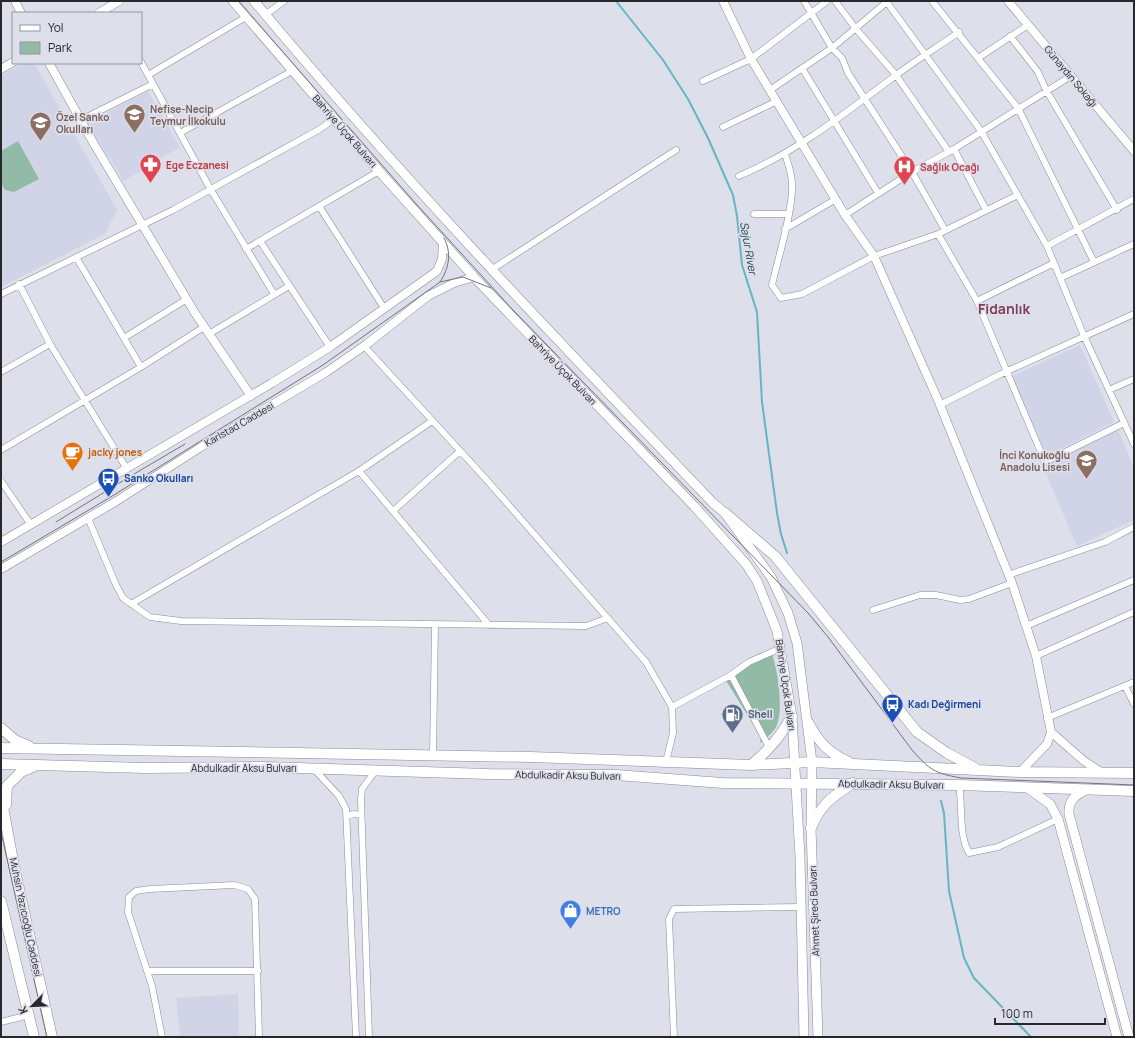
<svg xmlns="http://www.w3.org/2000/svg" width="1135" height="1038" viewBox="0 0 1135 1038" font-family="Manrope,sans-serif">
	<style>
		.built { fill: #d1d4e7 }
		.green { fill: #92bba7 }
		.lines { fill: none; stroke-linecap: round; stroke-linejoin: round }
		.stream { stroke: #65b6c1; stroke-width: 2 }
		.minor-casing { stroke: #898b95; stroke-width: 7 }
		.tertiary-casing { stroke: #898b95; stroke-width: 9 }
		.secondary-casing { stroke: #898b95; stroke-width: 10 }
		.primary-casing { stroke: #898b95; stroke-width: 11 }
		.minor { stroke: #fff; stroke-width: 6 }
		.tertiary { stroke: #fff; stroke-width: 8 }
		.secondary { stroke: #fff; stroke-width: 9 }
		.primary { stroke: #fff; stroke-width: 10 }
		.tram { stroke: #72727a; stroke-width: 1 }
		.labels { text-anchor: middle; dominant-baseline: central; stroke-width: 3.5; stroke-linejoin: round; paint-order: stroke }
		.street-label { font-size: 10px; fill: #27272c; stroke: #dddfeb }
		.education-label { font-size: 10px; font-weight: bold; fill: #785e54; stroke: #dddfeb; text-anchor: start }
		.health-label { font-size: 10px; font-weight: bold; fill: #be3a42; stroke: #dddfeb; text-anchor: start }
		.food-label { font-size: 10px; font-weight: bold; fill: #c56008; stroke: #dddfeb; text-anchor: start }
		.transit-label { font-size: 10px; font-weight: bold; fill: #164399; stroke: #dddfeb; text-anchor: start }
		.service-label { font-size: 10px; font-weight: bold; fill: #4e5e75; stroke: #dddfeb; text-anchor: start }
		.shop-label { font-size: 10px; font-weight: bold; fill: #366cbe; stroke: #dddfeb; text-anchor: start }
		.water-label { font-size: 11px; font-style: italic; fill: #173e43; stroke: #dddfeb }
		.district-label { font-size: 14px; font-weight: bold; fill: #813c57; stroke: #dddfeb }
	</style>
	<rect width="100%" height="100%" fill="#dddfeb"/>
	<path class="built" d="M23,63H34L117,210L105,234L1,287V76Z
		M148,91L180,147L124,181L87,123Z
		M1080,345L1114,422L1046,456L1012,376Z
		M1118,430L1134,468V520L1077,546L1043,467Z
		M238,994L239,1037H180L176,998Z"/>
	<path class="green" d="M18,141L39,179L14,192L5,190L1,183V151Z
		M771,652C778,667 784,712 776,727C773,733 766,738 760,743L761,737L725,679Z"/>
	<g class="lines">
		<path class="stream" d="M616,1L663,60L688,99L708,138L733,195L737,216L742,265L757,312L762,402L777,513L781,534L787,553
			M941,801L944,813L949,891L964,958L974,978L1031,1037"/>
		<defs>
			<path id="minor" d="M804,1L832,48L842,58L848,73L912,172L945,230
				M835,1L856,29L896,75L949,152
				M886,1L981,131L1047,246L1084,336L1134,444
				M932,1L1018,108L1094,262
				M265,15L284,1
				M1010,36L1038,72L1046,90L1117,210
				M978,58L1028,25
				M141,62L211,190L274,294
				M802,68L878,193
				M148,75L246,17
				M703,81L751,59L827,1
				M770,90L832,48L888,1
				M81,120L153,84
				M723,127L777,101
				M180,133L292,71
				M954,149L986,210
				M785,154C789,166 793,178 792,191C790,222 779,254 772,285L781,298L802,294L874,256L938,234L1018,195
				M739,176C797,152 845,113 895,76C916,60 938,47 959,32
				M319,206L384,308
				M754,214H788
				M845,215L912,172L954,149L1071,76
				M785,229L836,199
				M938,234L977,301L1045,462L1124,423
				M260,241L330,347
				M1047,246L1134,199
				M246,249L379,171
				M491,270L676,150
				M1060,278L1134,244
				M19,284L50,344L127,469
				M1,294L173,210L320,129L334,119
				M977,301L1054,263
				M209,334L289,286
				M124,338L187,299
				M364,346L485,478L646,662L672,707L673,733L666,762
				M141,367L204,327
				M1,372L50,344
				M1109,390L1134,379
				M940,405L1001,374L1134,314
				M1,450L141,367L76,257
				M359,471L489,625
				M1,481L31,525
				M393,511L460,451
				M88,518L116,585L123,598L150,617L181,621L586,626L608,618
				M1008,575L1105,542L1134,527
				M131,604L359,471L432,421
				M873,610L920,595H936L960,600L969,599L1012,583
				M1026,626L1134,580
				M1036,656L1134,612
				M731,675L770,749
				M1125,686L1134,704
				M672,707L731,675L749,662L781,648
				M1047,718L1134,682
				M433,755L435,624
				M313,768L339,796L346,809L356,1037
				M959,785C963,807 958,833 969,853L998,847L1058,819
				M347,816L354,814L361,815
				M147,971H258
				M1,1022L29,1015
				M162,1037L152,986L128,912L129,897L136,891L150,889L234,885L248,889L255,899L259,1037
				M369,1037L361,800L362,789L376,770
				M674,1037L669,919L674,909L801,907"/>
			<path id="tertiary" d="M15,1L21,13
				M723,1L751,59L845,215L874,256L938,400L1012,583L1036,656L1051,732L1047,744L1020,772
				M1008,1L1134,151
				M99,13L119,1
				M49,63L94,144L195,313L251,396
				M1,69L13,62
				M1,542L272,383L330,347L437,271L442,259L443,243
				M1,569L115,502L201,447L325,373L367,344L428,296L454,283L474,277
				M1051,732L1084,761L1101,772"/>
			<path id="secondary" d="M233,1L379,171L474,277L694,506L746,564L757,581L777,631L792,716L800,857L804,1037
				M254,1C399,175 556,339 713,503L725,513L771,577L788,613L797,643L812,762L811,828L818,1037
				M1029,789L1050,804L1058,819L1117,1037
				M1088,789C1076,795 1068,799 1069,814L1129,1037"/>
			<path id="primary" d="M725,513L775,556L917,732L947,753L975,768
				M808,722C818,741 828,753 849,762
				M1,728L15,740L29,746
				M1,748L531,757L751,765L812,762L1020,772L1134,773
				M1,764L145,768L265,767L488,774L616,775L723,783L959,785L1134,791
				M751,765C770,749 780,737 792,716
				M1,797L14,866L52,1037
				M6,805L7,786L21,772L33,767
				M811,828C821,804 832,797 853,783
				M1,901L34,1037"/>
		</defs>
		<use href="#minor" class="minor-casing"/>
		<use href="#tertiary" class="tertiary-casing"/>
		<use href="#secondary" class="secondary-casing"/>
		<use href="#primary" class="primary-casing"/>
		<use href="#minor" class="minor"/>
		<use href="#tertiary" class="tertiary"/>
		<use href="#secondary" class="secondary"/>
		<use href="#primary" class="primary"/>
		<path class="tram" d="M238,1L418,206L513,310L808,613L828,637L912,750C930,770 934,773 961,778L1134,785
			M440,282L463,277L491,288
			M56,522L134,474L185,444
			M1,562L109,498L323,365L440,282C449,268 452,253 444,238
			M1,832L47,1037"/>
	</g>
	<defs>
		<symbol id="school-pin" viewBox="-11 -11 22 30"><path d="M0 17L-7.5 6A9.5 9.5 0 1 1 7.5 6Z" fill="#8d6e63" stroke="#dddfeb"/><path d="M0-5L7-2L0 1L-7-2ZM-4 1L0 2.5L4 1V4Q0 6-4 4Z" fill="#fff"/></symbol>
		<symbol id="pharmacy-pin" viewBox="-11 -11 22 30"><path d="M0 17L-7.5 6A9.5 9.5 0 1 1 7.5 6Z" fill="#e0444e" stroke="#dddfeb"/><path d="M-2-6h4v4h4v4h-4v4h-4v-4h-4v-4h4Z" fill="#fff"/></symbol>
		<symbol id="hospital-pin" viewBox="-11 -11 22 30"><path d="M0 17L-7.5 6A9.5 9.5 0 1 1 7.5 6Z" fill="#e0444e" stroke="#dddfeb"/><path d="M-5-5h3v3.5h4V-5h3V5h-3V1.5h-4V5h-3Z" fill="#fff"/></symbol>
		<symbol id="cafe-pin" viewBox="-11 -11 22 30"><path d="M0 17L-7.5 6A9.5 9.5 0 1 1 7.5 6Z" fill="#e8710a" stroke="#dddfeb"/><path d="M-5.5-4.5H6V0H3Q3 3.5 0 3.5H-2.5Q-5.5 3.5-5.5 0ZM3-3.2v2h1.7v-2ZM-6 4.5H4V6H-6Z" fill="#fff"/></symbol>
		<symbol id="bus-pin" viewBox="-11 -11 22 30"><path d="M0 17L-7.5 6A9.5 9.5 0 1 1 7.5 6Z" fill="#1a4fb4" stroke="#dddfeb"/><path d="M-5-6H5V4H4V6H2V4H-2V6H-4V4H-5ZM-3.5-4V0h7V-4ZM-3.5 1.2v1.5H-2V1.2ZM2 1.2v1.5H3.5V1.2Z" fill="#fff"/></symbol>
		<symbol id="fuel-pin" viewBox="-11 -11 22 30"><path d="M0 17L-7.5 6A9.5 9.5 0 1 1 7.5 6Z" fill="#5c6f8a" stroke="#dddfeb"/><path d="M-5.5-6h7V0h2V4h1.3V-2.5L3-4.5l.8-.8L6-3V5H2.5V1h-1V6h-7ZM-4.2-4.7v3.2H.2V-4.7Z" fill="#fff"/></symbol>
		<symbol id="shop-pin" viewBox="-11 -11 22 30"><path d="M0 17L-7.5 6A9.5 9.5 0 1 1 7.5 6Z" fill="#3f7fe0" stroke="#dddfeb"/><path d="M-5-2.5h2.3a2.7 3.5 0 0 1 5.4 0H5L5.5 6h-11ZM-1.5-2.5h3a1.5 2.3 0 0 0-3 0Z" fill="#fff"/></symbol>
	</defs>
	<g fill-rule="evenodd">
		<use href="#school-pin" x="122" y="102" width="25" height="34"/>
		<use href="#school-pin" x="28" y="110" width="25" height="34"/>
		<use href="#pharmacy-pin" x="138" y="152" width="25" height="34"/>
		<use href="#hospital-pin" x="892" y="154" width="25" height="34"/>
		<use href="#cafe-pin" x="60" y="440" width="25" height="34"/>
		<use href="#school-pin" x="1074" y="448" width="25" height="34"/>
		<use href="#bus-pin" x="96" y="466" width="25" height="34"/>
		<use href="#bus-pin" x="880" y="692" width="25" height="34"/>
		<use href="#fuel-pin" x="720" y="702" width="25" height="34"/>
		<use href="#shop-pin" x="558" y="898" width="25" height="34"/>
	</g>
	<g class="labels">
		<g class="street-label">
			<text transform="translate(1071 76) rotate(50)">Günaydın Sokağı</text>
			<text transform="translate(345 131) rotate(49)">Bahriye Üçok Bulvarı</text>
			<text transform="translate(563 370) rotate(46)">Bahriye Üçok Bulvarı</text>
			<text transform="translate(239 424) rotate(-30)">Karlstad Caddesi</text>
			<text transform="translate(786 685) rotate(82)">Bahriye Üçok Bulvarı</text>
			<text x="244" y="768">Abdulkadir Aksu Bulvarı</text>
			<text transform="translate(568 775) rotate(1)">Abdulkadir Aksu Bulvarı</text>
			<text transform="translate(891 784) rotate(1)">Abdulkadir Aksu Bulvarı</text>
			<text transform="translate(814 911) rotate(-92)">Ahmet Şireci Bulvarı</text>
			<text transform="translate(26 917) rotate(78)">Muhsin Yazıcıoğlu Caddesi</text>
		</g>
		<g class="education-label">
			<text x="150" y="109">Nefise-Necip<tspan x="150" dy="12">Teymur İlkokulu</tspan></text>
			<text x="56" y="117">Özel Sanko<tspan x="56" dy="12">Okulları</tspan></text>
			<text x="1070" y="455" text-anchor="end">İnci Konukoğlu<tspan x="1070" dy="12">Anadolu Lisesi</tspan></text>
		</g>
		<g class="health-label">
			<text x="166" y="165">Ege Eczanesi</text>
			<text x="920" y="167">Sağlık Ocağı</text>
		</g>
		<g class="food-label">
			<text x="88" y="452">jacky jones</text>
		</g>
		<g class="transit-label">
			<text x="124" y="478">Sanko Okulları</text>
			<text x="908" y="704">Kadı Değirmeni</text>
		</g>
		<g class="service-label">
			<text x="748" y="714">Shell</text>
		</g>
		<g class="shop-label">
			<text x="586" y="911">METRO</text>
		</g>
		<g class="water-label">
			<text transform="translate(749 248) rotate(80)">Sajur River</text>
		</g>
		<g class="district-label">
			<text x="1004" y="308">Fidanlık</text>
		</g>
	</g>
	<rect width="1135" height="1038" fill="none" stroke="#27272c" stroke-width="4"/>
	<rect x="12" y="12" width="130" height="52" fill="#dddfeb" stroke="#94959f"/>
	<rect x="20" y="25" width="20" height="6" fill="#ffffff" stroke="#94959f"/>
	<text x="48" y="32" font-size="12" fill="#27272c">Yol</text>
	<rect x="20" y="42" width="20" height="12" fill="#92bba7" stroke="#94959f"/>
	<text x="48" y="52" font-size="12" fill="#27272c">Park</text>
	<g transform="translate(32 1006) rotate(246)" stroke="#dddfeb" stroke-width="3" paint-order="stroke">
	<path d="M0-3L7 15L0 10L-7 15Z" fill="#27272c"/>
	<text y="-6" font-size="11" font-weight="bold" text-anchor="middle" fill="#27272c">K</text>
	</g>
	<path d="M995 1018v6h110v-6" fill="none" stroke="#27272c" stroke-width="2"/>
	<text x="1001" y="1018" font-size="12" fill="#27272c" stroke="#dddfeb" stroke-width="3" paint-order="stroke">100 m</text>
</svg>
